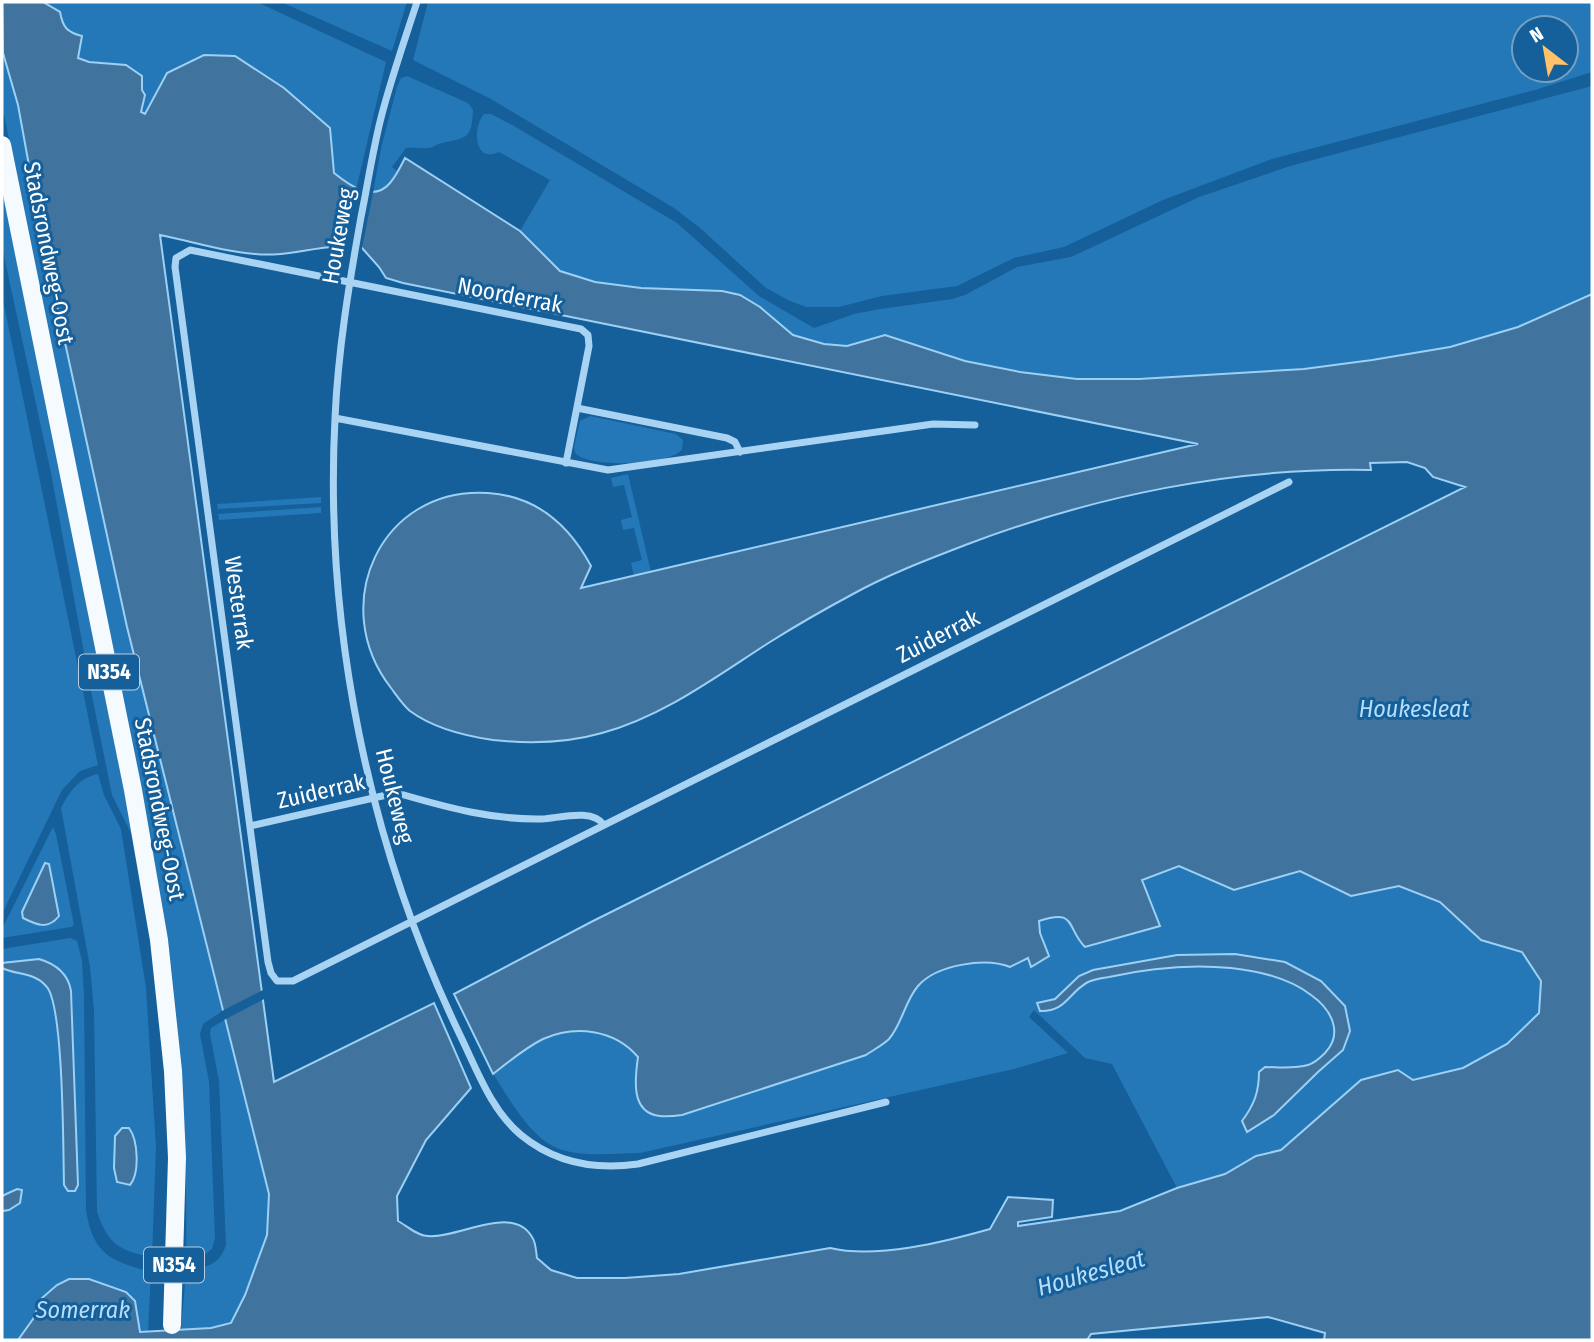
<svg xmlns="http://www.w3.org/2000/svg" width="1594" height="1342" viewBox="0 0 1594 1342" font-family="'Fira Sans Condensed',sans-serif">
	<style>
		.green { fill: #2478b7; fill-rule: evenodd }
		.water { fill: #40749e; stroke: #9cd0f5; stroke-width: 2; fill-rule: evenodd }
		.pier { fill: #155f9a }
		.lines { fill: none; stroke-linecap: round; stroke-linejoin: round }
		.street { stroke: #a9d3f3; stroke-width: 7 }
		.primary { stroke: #f5faff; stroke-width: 18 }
		.labels { text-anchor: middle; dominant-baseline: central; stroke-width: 6; stroke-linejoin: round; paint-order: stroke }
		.shield { fill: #155f9a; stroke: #b9cfe1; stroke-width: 2 }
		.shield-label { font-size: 21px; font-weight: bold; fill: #fff }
		.street-label { font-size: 23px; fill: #fff; stroke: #155f9a }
		.water-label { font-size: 24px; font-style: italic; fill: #b6ddf9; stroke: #155f9a }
	</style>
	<rect width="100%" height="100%" fill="#155f9a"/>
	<path class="green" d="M30,2H257L386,62L356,190L334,173L145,115L141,112L145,95L89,62L78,58L82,36L69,32L62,25L146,701L223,1011L203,1024L200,1034L209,1082L215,1238L212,1249L199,1259L186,1257C188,1151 181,1045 168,940L2,104V46L18,105Z
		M281,2H407L392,51Z
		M428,2H1592V72L1535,90L1272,159L1163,200L1064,247L1014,258L957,286L882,296L839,307H806L790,301L766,288L700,228L674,208L489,98L413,60ZM1524,28H1566V70H1524Z
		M407,76L468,103L473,110C472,142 464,137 439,144C435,145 432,148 428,148C420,149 414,147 406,148L392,167L397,171L389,186L373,192L382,144L397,87L401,78Z
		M1592,86V296L1518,327L1451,347L1304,369L1139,379H1077L1020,372L965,361L885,335L847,346L824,344L793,335L760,307L740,295L722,291L641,288L595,282L560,271L520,231L550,180L499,152C474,164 472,128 484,114H491L514,126L677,223L759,296L814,328L854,314L880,309L952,299L965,295L1017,267L1071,257L1199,197L1290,166Z
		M2,188L122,777L133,837L112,795L92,696L51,473L2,247Z
		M2,295L98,765L80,771L62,790L2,914Z
		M590,416L676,434L683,440L682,449C673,465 589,469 575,453L574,447L580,421Z
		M628,474L651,572L634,576L631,563L642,560L634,528L623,530L621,520L632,517L624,485L613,487L611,478Z
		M321,497V503L218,509L217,504Z
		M321,507V513L219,520L218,514Z
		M98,774L104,795L121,829L146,988L156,1147L152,1257C119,1251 108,1244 97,1212L94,1011L90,967L61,808C69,792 79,778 98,774Z
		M53,827L56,834L74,925L71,927L2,938V929Z
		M1179,866L1234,890L1300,871L1351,896L1399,886L1440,902L1481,940L1522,952L1541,981L1539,1013L1507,1044L1463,1068L1413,1080L1398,1070L1318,1118L1281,1150L1258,1156L1225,1174L1177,1188L1112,1064L1085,1058L1034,1010L1029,1017L1068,1053L1014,1069L640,1153C614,1153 581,1158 557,1148C529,1136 509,1098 493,1074C508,1062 525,1047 543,1039C575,1025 614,1029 638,1057L635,1080L902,1017C907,1008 910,995 917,987C934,966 986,957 1010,967L1029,958L1032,967L1049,956L1040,933L1039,921C1066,912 1071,919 1081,943L1160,925L1142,880Z
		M70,938L77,941L82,961L84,995L86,1210C93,1255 111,1261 151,1272L148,1332H139L135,1301L43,1298L33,1319L18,1340H2V1211L9,1210L22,1196V1190L2,1196V969L27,973L46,985L54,998L75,1191L78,1185L72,998L39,959L2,963V949Z
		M226,1019L269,1194L267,1235L245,1295L231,1323L211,1328L181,1330L186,1272H189V1268C208,1269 220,1263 226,1245L219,1081L210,1034L211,1028Z"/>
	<path class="water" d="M2,2H43L60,12C63,28 67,32 82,36L78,58L89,62L126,65L142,76V90L145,95L141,112L145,114L167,73L204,55L235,56L284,88L330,128L334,173C349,185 373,203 390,183C396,176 401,166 405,158L520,231L560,271L595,282L641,288L722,291L740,295L760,307L793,335L824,344L847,346L885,335L965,361L1020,372L1077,379H1139L1304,369L1372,360L1450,347L1518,327L1592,294V1340H1324L1325,1333L1268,1317L1091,1334L1087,1340H18L33,1319L42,1298L57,1285L69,1279H89L126,1292L135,1301L140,1332L211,1328L231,1323L245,1295L267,1235L269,1194L127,627L42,237L18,105L3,53ZM160,235C191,241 224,252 255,254C292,258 326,241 362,248L379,267L386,278L403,283L1198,444L581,588L591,566C569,525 536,496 488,493C380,486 327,606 391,688C397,696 403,705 410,711C433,728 465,736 493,740C529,744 567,743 602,733C664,716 717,676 770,642C797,625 825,609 853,594C889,574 929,559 968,544C1095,496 1234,467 1371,470L1370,463L1407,462L1425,468L1433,477L1465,487L593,921L454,994L493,1074C508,1062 525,1048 543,1039C575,1025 614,1029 638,1057C635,1078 630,1113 660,1116C667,1117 675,1116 682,1115L866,1055C873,1050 883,1045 889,1039C902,1024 905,1001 918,986C936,965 985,957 1010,967L1028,958L1031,967L1049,956L1040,933L1039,921C1077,908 1066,928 1085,947L1160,926L1142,880L1179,866L1234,890L1300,871L1351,896L1399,886L1440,902L1481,940L1522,952L1541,981L1539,1013L1507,1044L1463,1068L1413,1080L1398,1070L1361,1080L1281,1150L1256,1156L1225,1174L1177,1188L1120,1211L1018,1226V1222L1052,1217L1053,1200L1008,1197L990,1229C944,1242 877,1259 830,1248L679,1274L625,1278H577L551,1270L537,1258C536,1252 536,1242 532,1237C513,1203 458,1239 428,1236C418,1236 407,1226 398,1221L397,1196L426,1140L471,1088L434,1003L274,1082Z
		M45,863L49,864L59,916C48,930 37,925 23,918L22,912Z
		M1235,954L1285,962L1321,981L1345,1006L1350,1031L1343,1050L1318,1072L1274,1115L1247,1132L1242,1121C1254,1105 1259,1092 1259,1072L1265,1067C1278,1067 1295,1069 1308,1065C1315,1063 1320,1058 1325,1053C1344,1033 1331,1009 1311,995C1289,978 1259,971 1231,968C1190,964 1149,968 1109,977C1102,978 1094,979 1088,982C1068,993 1066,1012 1040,1011L1037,1003L1055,999L1079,976L1093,970L1177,955Z
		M39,959C56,964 68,973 71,991L78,1185L75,1191H68L64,1185C63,1152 64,1003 46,986C34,972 16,975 2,968V963Z
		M122,1128H129C138,1140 140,1173 130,1185L117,1182L114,1168L115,1136Z
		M17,1189L22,1190L20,1203L9,1210L2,1211V1196Z"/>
	<path class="pier" d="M357,186L374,188L361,253L345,249Z
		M263,990L266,998L224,1020L220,1012Z"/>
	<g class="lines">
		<path class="street" d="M417,2C405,39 392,76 382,114C373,148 368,183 361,217C349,284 338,351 335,418C324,629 369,846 460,1035C477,1070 491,1110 521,1135C555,1163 596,1170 638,1164L886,1102
			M577,408L727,438L735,442L740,452
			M335,418L608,470L933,424L975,425
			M566,463L589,346L588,335L581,329L190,250L176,258L175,267L268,962L271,973L277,981H293L1289,482
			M250,826L391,794L404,795C449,808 494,820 542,819C560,818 592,808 604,825"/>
		<path class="primary" d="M2,145L133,790L159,940L173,1071L177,1158L172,1325"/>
	</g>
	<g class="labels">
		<g class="shield">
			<rect x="79" y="654.5" width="60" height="35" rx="5"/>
			<rect x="144" y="1247.5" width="60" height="35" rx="5"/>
		</g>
		<g class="shield-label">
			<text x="109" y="672">N354</text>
			<text x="174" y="1265">N354</text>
		</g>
		<g class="street-label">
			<text transform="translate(338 236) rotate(-80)">Houkeweg</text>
			<text transform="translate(49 253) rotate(79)">Stadsrondweg-Oost</text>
			<text transform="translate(510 295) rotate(11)">Noorderrak</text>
			<text transform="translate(239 603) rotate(82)">Westerrak</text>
			<text transform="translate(938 636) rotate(-27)">Zuiderrak</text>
			<text transform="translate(321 791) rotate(-13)">Zuiderrak</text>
			<text transform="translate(395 796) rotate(76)">Houkeweg</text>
			<text transform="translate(160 809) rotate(79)">Stadsrondweg-Oost</text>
		</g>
		<g class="water-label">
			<text x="1414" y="709">Houkesleat</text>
			<text transform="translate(1091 1273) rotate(-16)">Houkesleat</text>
			<text x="83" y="1310">Somerrak</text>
		</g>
	</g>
	<rect width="1594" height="1342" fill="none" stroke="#ffffff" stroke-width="7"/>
	<g transform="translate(1545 49) rotate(329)"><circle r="33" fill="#155f9a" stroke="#739fc2" stroke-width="2"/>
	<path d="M0-5L12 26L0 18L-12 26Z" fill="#ffc26b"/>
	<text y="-10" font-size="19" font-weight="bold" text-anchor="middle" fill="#ffffff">N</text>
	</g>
</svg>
